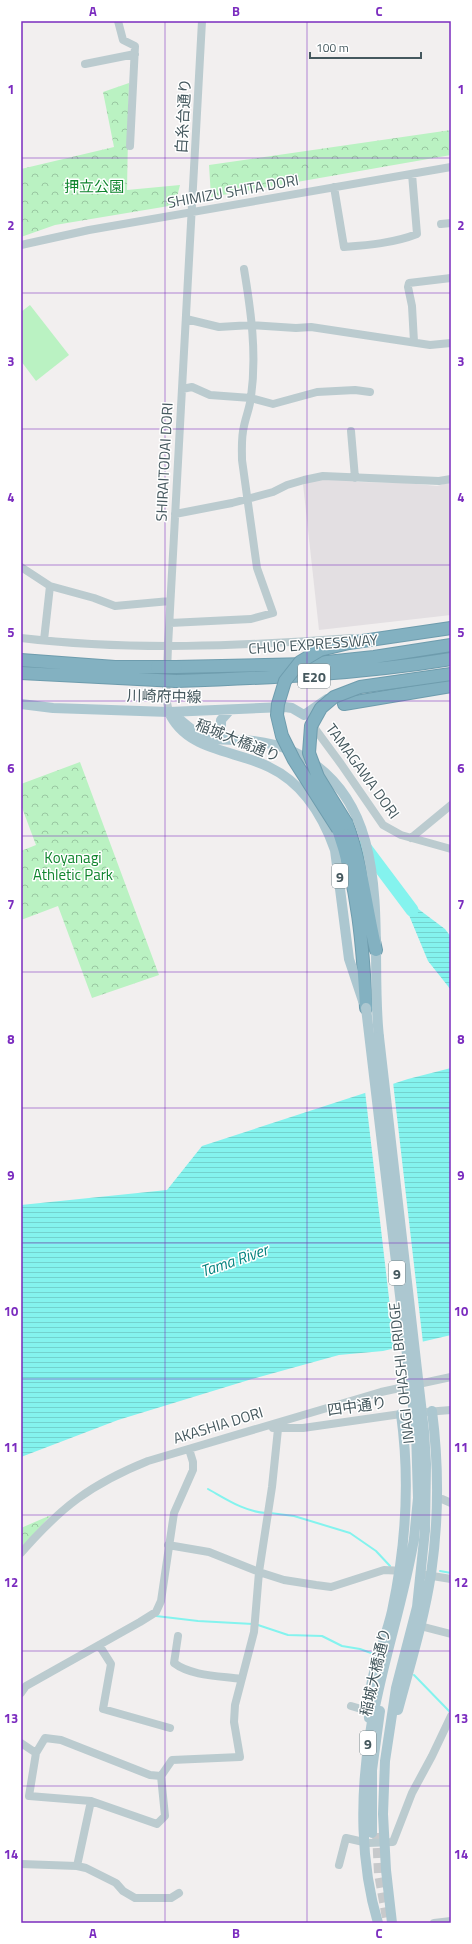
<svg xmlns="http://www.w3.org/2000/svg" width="472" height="1944" viewBox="0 0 472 1944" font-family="'Titillium Web','Noto Sans JP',sans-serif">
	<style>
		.education { fill: #e3dfe2 }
		.grass { fill: #baf2c2 }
		.park { fill: url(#park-crowns) }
		.water { fill: url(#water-rules) }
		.pier { fill: #f2efef }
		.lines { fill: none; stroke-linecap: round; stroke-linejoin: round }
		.stream { stroke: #84f3ee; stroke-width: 2 }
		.river { stroke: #84f3ee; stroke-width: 13 }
		.major-tunnel { stroke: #c7c9cb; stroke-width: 10; stroke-dasharray: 10 5; stroke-linecap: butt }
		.highway-casing { stroke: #6e9cad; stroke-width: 14 }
		.minor { stroke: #bbcbcf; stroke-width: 8 }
		.major { stroke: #acc7d0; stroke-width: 10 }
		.highway { stroke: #83b1c1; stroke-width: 12 }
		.highway-bridge-casing { stroke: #6e9cad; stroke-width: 14; stroke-linecap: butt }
		.major-bridge { stroke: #acc7d0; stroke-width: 10 }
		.highway-bridge { stroke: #83b1c1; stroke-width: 12 }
		.grid { fill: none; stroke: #7b2cbf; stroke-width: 1; stroke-opacity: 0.55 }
		.labels { text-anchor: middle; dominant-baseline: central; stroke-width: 3; stroke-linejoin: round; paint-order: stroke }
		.shield { fill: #fff; stroke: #7d8a8e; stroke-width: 1 }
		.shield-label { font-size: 14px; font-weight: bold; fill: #45585e }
		.street-label { font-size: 15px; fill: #45585e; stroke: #fff }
		.park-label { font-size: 15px; fill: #10852e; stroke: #fff }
		.water-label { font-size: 16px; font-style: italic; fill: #06847f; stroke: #fff }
		.neatline { fill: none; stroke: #7b2cbf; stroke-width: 1.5 }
		.grid-label { font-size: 13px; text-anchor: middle; font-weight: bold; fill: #7b2cbf }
	</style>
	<defs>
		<pattern id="park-crowns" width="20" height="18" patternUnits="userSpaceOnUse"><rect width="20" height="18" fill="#baf2c2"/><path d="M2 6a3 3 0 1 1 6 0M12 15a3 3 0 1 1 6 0" fill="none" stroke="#99c7a1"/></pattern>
		<pattern id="water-rules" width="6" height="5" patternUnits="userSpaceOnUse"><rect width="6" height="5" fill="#84f3ee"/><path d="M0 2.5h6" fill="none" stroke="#73d2ce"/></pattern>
	</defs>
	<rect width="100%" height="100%" fill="#f2efef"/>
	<path class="education" d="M345,479L358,482L406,483L437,486L451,482V615L319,630L303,484L315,480Z"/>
	<path class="grass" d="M30,305L69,355L36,381L21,361V312Z"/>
	<path class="park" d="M129,83L127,190L180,185L175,205L55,225L21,237V169L114,147L103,92Z
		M451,130V155L211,197L209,165Z
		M80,762L159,975L92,998L58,906L21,920V851L36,845L21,805V784Z
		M51,1515L21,1548V1528Z"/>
	<path class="water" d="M401,896L445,929L451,937V990L428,961Z
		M451,1068V1335L383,1351L339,1355L252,1379L118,1420L21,1457V1205L167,1190L202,1146L408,1079Z"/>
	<path class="pier" d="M393,1082L423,1343L395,1350L365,1091Z"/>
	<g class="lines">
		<path class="stream" d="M208,1489C226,1499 245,1512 266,1513
			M270,1513L294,1516L350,1533L376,1551L390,1566
			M440,1571L451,1573
			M156,1616L198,1621L253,1624
			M258,1625L288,1635L322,1636L342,1646L360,1649L371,1653
			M414,1675L449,1711"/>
		<path class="river" d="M364,846L412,910"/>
		<path class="major-tunnel" d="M377,1833L379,1874L387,1918"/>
		<defs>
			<path id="highway" d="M21,660L115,667H157
				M176,667L308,664L374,657L451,645
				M21,673L157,680
				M176,681C268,678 359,674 451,659
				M344,704L451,686
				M347,824C362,865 366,908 376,950
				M338,829C358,886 363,948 366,1008"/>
		</defs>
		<use href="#highway" class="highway-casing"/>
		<path class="minor" d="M118,21L123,40L135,46L130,146
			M85,64L135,54
			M334,187L344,247C369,245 394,243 417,234L412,174
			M441,224L451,223
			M21,245L89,230L451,167
			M186,319L219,327L252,325L296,328L311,327L430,345L451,343
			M414,342L412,306L408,287L409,283L451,278
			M182,389L192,387L210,395L251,398L273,404L317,392L355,390L370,392
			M351,431L355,478
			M175,514L232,503L273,492L287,485L304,480L323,476L439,481L451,479
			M21,567L50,586L94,598L115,606L170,601
			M170,623L251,619L273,613L257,568L242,460C242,448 241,438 244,426C246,416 250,407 251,397C257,354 251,311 244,269
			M21,638C131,651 242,646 352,638
			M44,640L50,586
			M169,712L166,698L168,646L202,21
			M310,722L341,764L383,825L401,835L451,849
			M411,838L451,805
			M273,1428H303L401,1414L451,1410
			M438,1499H442L451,1503
			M168,1545L209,1552L259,1572L284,1580L316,1585L331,1587L384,1570L404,1571
			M21,1553C61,1507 91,1484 148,1461L381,1392L451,1377
			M426,1575L451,1579
			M420,1626L451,1634
			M178,1636L174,1663C191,1676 220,1676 241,1679
			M99,1645L111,1664L103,1709L170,1728
			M21,1693L26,1686L140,1622L156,1612L161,1601L174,1513L193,1470V1462L189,1449
			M351,1706L368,1711
			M45,1738L61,1740L150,1775L161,1776L165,1816L157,1824L91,1801L29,1796L36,1753Z
			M21,1743L36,1753
			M161,1776L172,1760L240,1757L234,1722L235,1705L254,1632L259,1572L272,1487L278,1429
			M21,1864L77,1866L86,1868L116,1883L123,1891L135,1898H171L179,1893
			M339,1865L346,1838L368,1843L393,1842L412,1793L432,1756L451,1716
			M77,1866L91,1801
			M434,1923L451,1921"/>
		<path class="major" d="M21,704L53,708L169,712L285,707L292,708L304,715
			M169,712C182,719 191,733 206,737C217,741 230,739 242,740C259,741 276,744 292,751C401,802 368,941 379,1037
			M169,712C186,751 235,750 269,767C303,783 323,816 335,850L349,959L363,1001
			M304,715L327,699
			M226,739L221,731V720L230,710
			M398,1710C410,1665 424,1620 431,1574C439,1519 439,1466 432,1411
			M369,1718C366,1681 384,1646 392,1611C406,1546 410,1479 401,1414
			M372,1833V1770L380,1711
			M378,1923C360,1863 360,1795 370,1734C380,1668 403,1605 414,1539
			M392,1923L386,1870L383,1814L385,1761L396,1688L417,1607L425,1530"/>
		<use href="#highway" class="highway"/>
		<defs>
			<path id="highway-bridge" d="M157,667H176
				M157,680L176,681
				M347,824L318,777L309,753L311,726L321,708L334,697L360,687L451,674
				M338,829L294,760L282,736L277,715L278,704L285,681L300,662L320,650L349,643L451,628"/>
		</defs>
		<use href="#highway-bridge" class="highway-bridge-casing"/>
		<path class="major-bridge" d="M366,1008L416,1431L418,1498L414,1539
			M379,1037L424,1431L426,1464L425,1530"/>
		<use href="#highway-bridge" class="highway-bridge"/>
	</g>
	<path class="grid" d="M165,21V1923M307,21V1923M21,158H451M21,293H451M21,429H451M21,565H451M21,701H451M21,836H451M21,972H451M21,1108H451M21,1243H451M21,1379H451M21,1515H451M21,1651H451M21,1786H451"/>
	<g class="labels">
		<g class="shield">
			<rect x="298" y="664" width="32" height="24" rx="3"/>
			<rect x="332" y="864" width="16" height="24" rx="3"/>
			<rect x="389" y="1261" width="16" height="24" rx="3"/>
			<rect x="360" y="1731" width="16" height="24" rx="3"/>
		</g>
		<g class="shield-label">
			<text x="314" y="676">E20</text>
			<text x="340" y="876">9</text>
			<text x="397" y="1273">9</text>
			<text x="368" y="1743">9</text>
		</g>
		<g class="street-label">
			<text transform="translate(183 116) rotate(-87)">白糸台通り</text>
			<text transform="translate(233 191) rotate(-10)">SHIMIZU SHITA DORI</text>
			<text transform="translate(164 462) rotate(-87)">SHIRAITODAI DORI</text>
			<text transform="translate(313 644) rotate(-4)">CHUO EXPRESSWAY</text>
			<text transform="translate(164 696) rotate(1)">川崎府中線</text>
			<text transform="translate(238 740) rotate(22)">稲城大橋通り</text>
			<text transform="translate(363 771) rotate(54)">TAMAGAWA DORI</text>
			<text transform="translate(401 1373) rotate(-96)">INAGI OHASHI BRIDGE</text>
			<text transform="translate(357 1406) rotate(-8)">四中通り</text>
			<text transform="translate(218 1425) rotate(-17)">AKASHIA DORI</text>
			<text transform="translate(375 1672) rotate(-77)">稲城大橋通り</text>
		</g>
		<g class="park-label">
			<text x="94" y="186">押立公園</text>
			<text x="73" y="857">Koyanagi<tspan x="73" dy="17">Athletic Park</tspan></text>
		</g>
		<g class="water-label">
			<text transform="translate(234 1260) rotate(-19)">Tama River</text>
		</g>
	</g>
	<rect width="472" height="1944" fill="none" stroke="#ffffff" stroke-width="44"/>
	<path d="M310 52v6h111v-6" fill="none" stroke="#45585e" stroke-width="2"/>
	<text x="316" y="52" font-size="12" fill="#45585e" stroke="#ffffff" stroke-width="3" paint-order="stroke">100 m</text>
	<rect x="22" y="22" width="428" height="1900" class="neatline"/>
	<g class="grid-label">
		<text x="93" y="16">A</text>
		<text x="236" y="16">B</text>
		<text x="379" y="16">C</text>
		<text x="11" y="94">1</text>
		<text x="461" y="94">1</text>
		<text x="11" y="230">2</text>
		<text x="461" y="230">2</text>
		<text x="11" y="366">3</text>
		<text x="461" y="366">3</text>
		<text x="11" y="502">4</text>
		<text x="461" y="502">4</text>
		<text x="11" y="637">5</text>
		<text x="461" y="637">5</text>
		<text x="11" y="773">6</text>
		<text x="461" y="773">6</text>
		<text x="11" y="909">7</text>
		<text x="461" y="909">7</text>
		<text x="11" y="1044">8</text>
		<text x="461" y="1044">8</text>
		<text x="11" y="1180">9</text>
		<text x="461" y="1180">9</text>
		<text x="11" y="1316">10</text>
		<text x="461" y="1316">10</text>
		<text x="11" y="1452">11</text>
		<text x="461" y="1452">11</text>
		<text x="11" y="1587">12</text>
		<text x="461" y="1587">12</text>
		<text x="11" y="1723">13</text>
		<text x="461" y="1723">13</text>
		<text x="11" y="1859">14</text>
		<text x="461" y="1859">14</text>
		<text x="93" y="1938">A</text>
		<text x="236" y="1938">B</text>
		<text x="379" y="1938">C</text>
	</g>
</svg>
